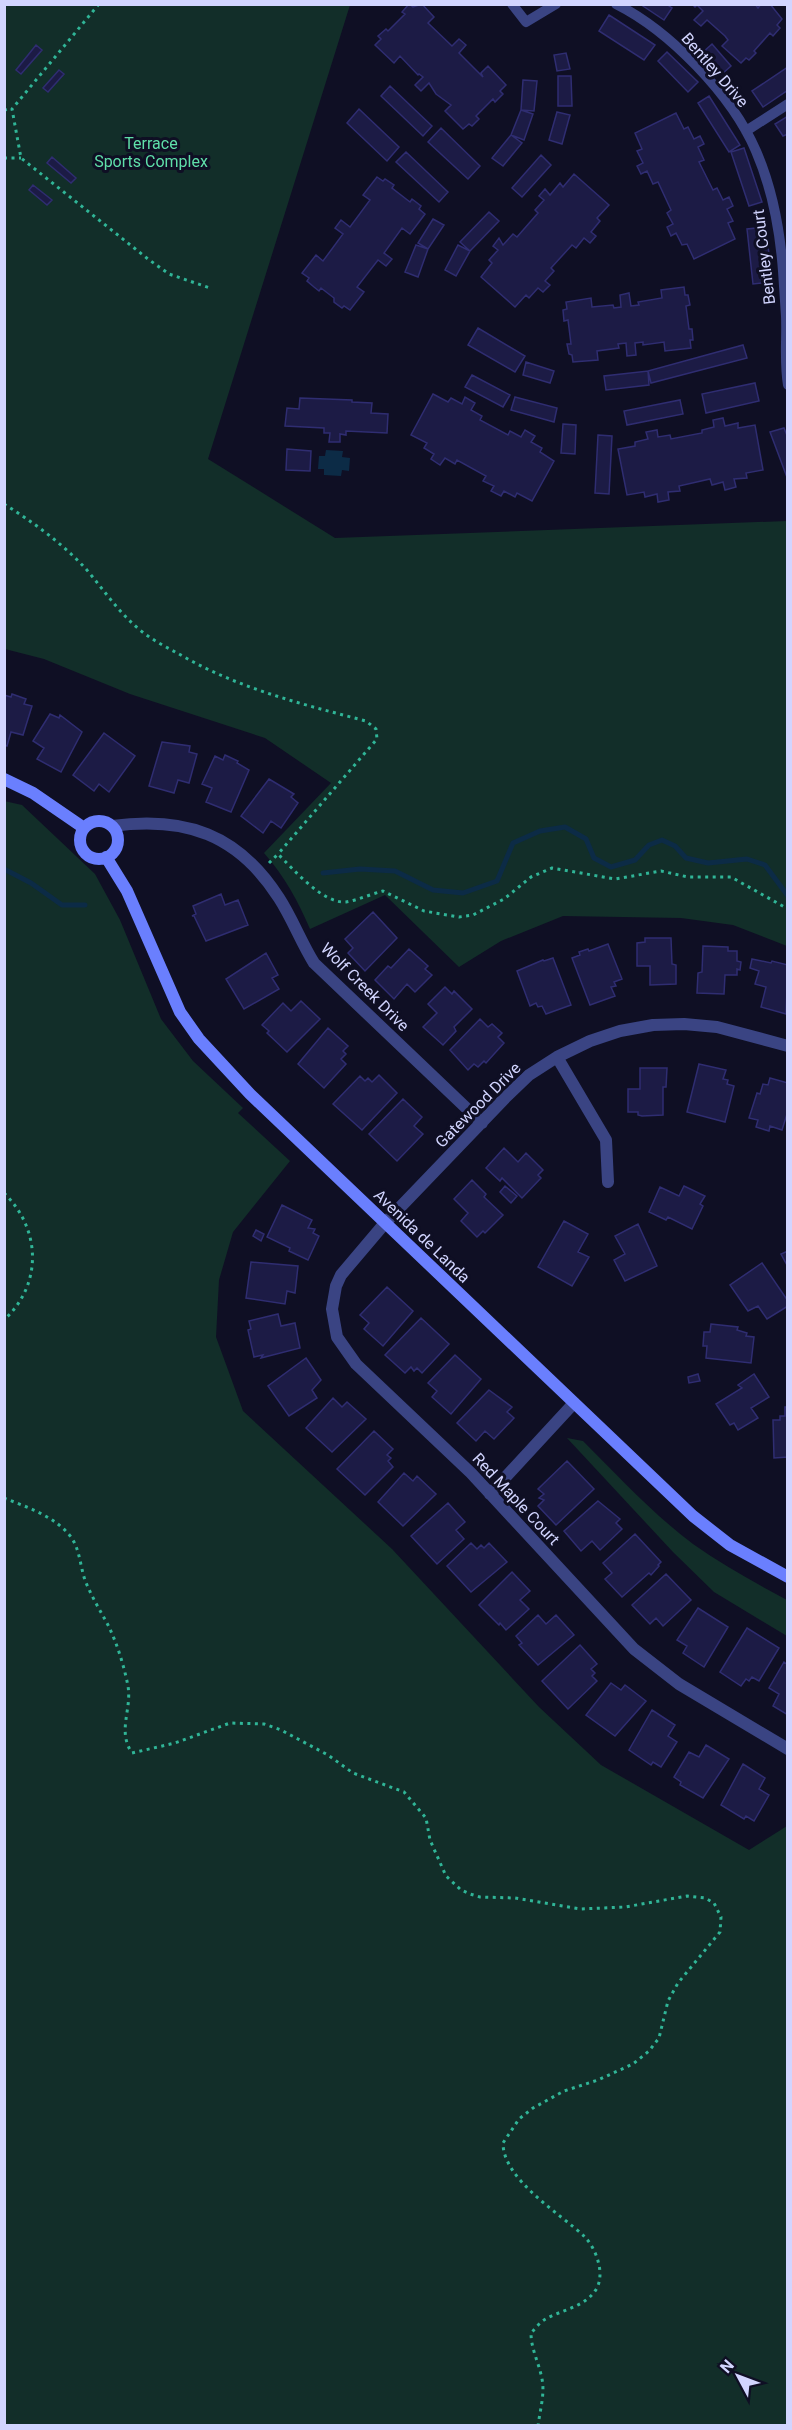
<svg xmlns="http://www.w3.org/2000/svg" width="792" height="2430" viewBox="0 0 792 2430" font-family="Roboto,sans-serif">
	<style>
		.green { fill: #122e29 }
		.water { fill: #0c2b46 }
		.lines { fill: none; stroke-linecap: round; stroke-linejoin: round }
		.stream { stroke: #0c2b46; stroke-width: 5 }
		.building { fill: #1c1b45; stroke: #2f2d71; stroke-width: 1.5 }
		.path { stroke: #30b597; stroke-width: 3; stroke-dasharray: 3 4.5; stroke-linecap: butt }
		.lane { stroke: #3a4483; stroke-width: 10 }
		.street { stroke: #3a4483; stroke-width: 12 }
		.secondary { stroke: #6a7ffe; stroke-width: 12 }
		.labels { text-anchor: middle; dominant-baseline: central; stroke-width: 6; stroke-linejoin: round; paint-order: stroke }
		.street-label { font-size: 16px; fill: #d2d5ff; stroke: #0f0f24 }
		.park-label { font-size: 16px; fill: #5fdfa9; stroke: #0f0f24 }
	</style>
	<rect width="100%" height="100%" fill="#0f0f24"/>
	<path class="green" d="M4,5H350L208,459L335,538L787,521V946L733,925L681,918L563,916L501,941L459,967L385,895L310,929C298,901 285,877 264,853L331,783L265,738L130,694L44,659L5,649Z
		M4,801L22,805L95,874L120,920L161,1019L193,1061L243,1108L238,1113L290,1161L233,1232L219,1280L216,1337L243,1411L392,1549L539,1707L601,1765L749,1850L787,1826V2425H5Z
		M567,1438L583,1441C618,1476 653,1514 693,1544C723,1565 755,1583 787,1600V1636L714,1592L673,1552Z"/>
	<path class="water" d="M326,450L343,451L342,457L350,458L349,471L342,470L341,476L324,475V469H318L319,456H325Z"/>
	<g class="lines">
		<path class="stream" d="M4,869L31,883L62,905H85
			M323,873L360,869L395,871L433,890L463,893L497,881L513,843L540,831L565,827L586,839L594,858L611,867L635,860L649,845L662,840L675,846L686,858L708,863L747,859L765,865L788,896"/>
	</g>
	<path class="building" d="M409,4L413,7L422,4L434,17L428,23L452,46L459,39L466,45L459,53L483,77L481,73L488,66L506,85L500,91L503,94L495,102L493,99L476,116L479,119L472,126L469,124L463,129L445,111L451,105L436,94L429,83L421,91L415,85L423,77L419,74L418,75L400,56L394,63L375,45L381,39L378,36L386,29L388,31L405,14L402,12Z
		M640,4H666L672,8L664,20Z
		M692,4H755L758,8L761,4H770L782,19L777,25L780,28L773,36L770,33L754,51L756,53L749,60L746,58L741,63L722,46L728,40L725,36L707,20L701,26L694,20L703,11L697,5L695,7Z
		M609,15L655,45L644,60L599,31Z
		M712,44L731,66L721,75L702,53Z
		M36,45L42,50L21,74L16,70Z
		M667,52L698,82L688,92L658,61Z
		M566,53L570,69L557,71L554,55Z
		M788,67V90L763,107L752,91Z
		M59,70L64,74L48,92L43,88Z
		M558,76H571L572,106H558Z
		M523,80L537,81L534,111L521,110Z
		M390,86L432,126L423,136L381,96Z
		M709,96L740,145L729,152L698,103Z
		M359,109L399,147L387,161L347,123Z
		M521,110L533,114L524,140L511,135Z
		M557,112L570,115L562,144L549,140Z
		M676,113L684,129L688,127L694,139L700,136L704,144L698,147L704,160L699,162L713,190L717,188L723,200L729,197L733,206L727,209L733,221L728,223L735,239L694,259L687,244L682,245L676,233L671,236L667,227L673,224L667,213L671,210L658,182L653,184L647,171L641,174L637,166L643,163L637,151L642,149L635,133Z
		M788,116V134L783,136L775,124Z
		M441,128L480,166L468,179L428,142Z
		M511,135L522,143L503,166L492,158Z
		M744,148L762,202L749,206L731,152Z
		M406,152L448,192L439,202L396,162Z
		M541,155L551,165L522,197L512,188Z
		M52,157L76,178L71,183L47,163Z
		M574,174L609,205L597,218L600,221L591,232L596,236L590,243L584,238L576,248L572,245L551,268L554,271L545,281L550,285L543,292L538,288L529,298L526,295L515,307L481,277L492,263L489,260L498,250L493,246L499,238L503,245L513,234L517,237L538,213L535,210L544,200L539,196L545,189L550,195L560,183L563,187Z
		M377,177L383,181L385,179L394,185L392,188L410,202L412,199L421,206L419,209L425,214L410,234L402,228L384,253L392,259L386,266L378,260L357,287L364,292L350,310L344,306L342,308L334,302V298L321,288L319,291L314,287L307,281L309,278L302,273L316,255L323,261L343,234L335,228L341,220L350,227L370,200L363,195Z
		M33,185L52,200L47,205L29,190Z
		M489,212L499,221L470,251L460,242Z
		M433,219L444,225L428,249L418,243Z
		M766,227L772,282L753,284L747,229Z
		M416,245L428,249L418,277L405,272Z
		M458,245L470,251L456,276L445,270Z
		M684,287L685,295H688L690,305L686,306L689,329H692L693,340H690L691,348L665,351L664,342L643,345V342L635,343L636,355L627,356L626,343L618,344L619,348L597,351L598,360L573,362L572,355L569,354L567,344H571L568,320L564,321L563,310L567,309L566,302L591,298L592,307L613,305L614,308L621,307L620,295L629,293L631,306L639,305L638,302L662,298L661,290Z
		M478,328L525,356L515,372L468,345Z
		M743,345L747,358L651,383L648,371Z
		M526,362L554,371L550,383L523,375Z
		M648,371L649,385L606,390L604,376Z
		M472,375L510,395L503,407L465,387Z
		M755,383L759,401L706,413L702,394Z
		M433,394L448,402L451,398L462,404L465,397L475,403L471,410L482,416L480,420L508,435L510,431L521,437L525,430L535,436L531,442L542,448L540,452L554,461L532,501L517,493L515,497L504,491L501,496L491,491L494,486L483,481L486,476L457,460L455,464L445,458L440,465L431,459L434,454L424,448L427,443L411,435Z
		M515,397L557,408L554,422L511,410Z
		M300,398L352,400V402L372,403L371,413L388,414L387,433L346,431V435L340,434V442H329L330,433H324V428L285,426L287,408L299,409Z
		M680,400L683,414L627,425L624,411Z
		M723,418L725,426L738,423V428L755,425L763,470L746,473L747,478L734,479L736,487L725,490L723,482L712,485L710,479L679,486L680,491L668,492L669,500L658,502L657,494L645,497L644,492L627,495L618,449L635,446V442L648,439L646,432L657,430L658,437L670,435L671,439L702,433V430L714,427L713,420Z
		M563,424L576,425L575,454L561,453Z
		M784,428L788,438V480L770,432Z
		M598,435L612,436L609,494L595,493Z
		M287,449L311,451L310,471L286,470Z
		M12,694L26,699L24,704L32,706L23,735L11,732L7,746L4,745V695L11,697Z
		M50,714L59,718L60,715L82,732L61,772L37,759L44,748L33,741Z
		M104,733L135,756L109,792L99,784L94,791L73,775Z
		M162,742L190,746L189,752L197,754L189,783L178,780L174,793L149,786Z
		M225,755L238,761L237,763L249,770L231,812L206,802L212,788L202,784L215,756L223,760Z
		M269,779L294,794L291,797L298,803L281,828L271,821L263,833L241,816Z
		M221,894L225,905L238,900L248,925L206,941L194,916H192L196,914L193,906Z
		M373,912L397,938L365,971L348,953L353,948L345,939Z
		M645,938H671L672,964L676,965V984L650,985V966H637V943L645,942Z
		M608,944L622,979L614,982L616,986L611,987L615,996L590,1005L572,958L580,955L579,952L588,949L589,951Z
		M703,946L728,947V951H737V961L741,962L740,970L737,969V975H725L724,994L697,993L698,973L702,972Z
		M409,949L428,966L425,969L432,975L415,992L407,984L394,999L375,980L388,966L391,968Z
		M266,953L278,975L272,978L279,989L244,1009L226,979Z
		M553,958L571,1005L546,1014L542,1006L538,1007L536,1003L530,1006L517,971L543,960L544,961Z
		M752,959L771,963L772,961L788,965L786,1014L761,1007L766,987L755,984L759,971L750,968Z
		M445,987L452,994L454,991L472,1009L454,1027L456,1031L443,1045L423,1027L437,1013L428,1004Z
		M301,1001L320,1019L287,1052L267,1033L269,1031L262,1025L283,1003L291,1011Z
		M480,1019L488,1027L492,1024L502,1033L498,1037L504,1043L486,1063L484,1061L478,1067L474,1064L468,1070L450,1050Z
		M328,1028L348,1046L343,1051L346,1054L341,1059L346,1064L324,1088L298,1064Z
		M699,1064L726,1070L723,1079L728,1080L727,1084L734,1086L725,1122L687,1112Z
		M640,1068H667L666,1087H663V1115L642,1116L638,1115V1112H628V1089H640Z
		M379,1075L397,1093L362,1130L333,1104L360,1076L365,1081L368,1078L372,1082Z
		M770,1078L788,1083V1111L782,1130L770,1126L769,1131L756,1127L758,1120L749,1118L757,1093L760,1094L763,1084L768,1085Z
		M403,1099L422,1117L414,1126L423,1134L397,1161L369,1134Z
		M504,1148L518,1162L526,1153L543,1170L538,1175L541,1178L522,1198L502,1178L500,1181L486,1168Z
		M472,1180L486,1194L484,1197L503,1215L485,1233L483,1231L477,1237L461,1221L468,1213L454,1199Z
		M505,1186L517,1196L511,1203L500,1192Z
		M684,1186L705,1196L700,1204L703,1206L692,1229L668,1217L666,1220L649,1212L660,1187L679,1196Z
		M282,1205L312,1220L308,1228L315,1229L313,1233L319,1236L308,1260L289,1251L290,1248L267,1237Z
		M564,1221L588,1234L578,1252L589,1257L572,1286L538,1267Z
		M638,1224L657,1266L625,1281L614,1260L625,1254L615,1236Z
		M256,1230L264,1234L261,1241L253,1236Z
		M788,1251V1267L781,1254Z
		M251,1262L298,1266L295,1293L287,1291L285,1304L246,1298Z
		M762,1263L788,1301V1306L767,1319L758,1306L748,1311L730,1285Z
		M387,1287L413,1311L383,1346L364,1329L369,1323L360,1315Z
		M278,1314L281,1326L295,1323L300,1348L261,1358L263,1355L254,1357L248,1330L251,1329L249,1321Z
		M421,1318L449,1344L422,1373L417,1368L414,1371L411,1367L405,1373L385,1355Z
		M711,1324L738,1327L737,1330L747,1333L746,1336L754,1337L751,1363L706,1358L707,1346H703L704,1332H710Z
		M455,1355L481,1379L451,1414L432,1397L437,1391L428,1383Z
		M306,1358L321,1380L312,1390L317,1398L289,1416L268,1386Z
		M698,1374L700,1381L689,1383L688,1377Z
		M754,1374L769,1397L751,1408L758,1418L738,1430L734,1423L730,1425L716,1404L742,1388L738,1385Z
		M489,1390L512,1407L507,1412L514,1418L494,1439L485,1431L476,1441L457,1423Z
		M333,1398L342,1407L347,1402L366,1419L332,1452L306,1428Z
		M785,1407H788V1457L774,1458L773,1420H780V1416H785Z
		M374,1431L393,1449L387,1455L391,1458L388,1461L393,1467L365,1495L337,1469Z
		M567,1461L594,1489L556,1525L538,1506L544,1500L539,1498L544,1494L538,1489Z
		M404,1473L413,1481L417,1476L436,1494L403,1526L378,1502Z
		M598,1501L620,1519L616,1523L622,1529L600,1550L592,1541L581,1551L564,1531Z
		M448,1503L465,1522L456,1530L464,1539L437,1564L411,1536Z
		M635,1534L661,1562L658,1565L659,1566L651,1575L649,1573L622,1597L605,1579L612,1573L603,1563Z
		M471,1543L477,1549L481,1545L484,1548L489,1543L507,1562L471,1592L447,1566Z
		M512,1572L530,1591L520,1600L529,1609L506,1630L500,1623L499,1625L479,1605Z
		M666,1574L691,1600L663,1626L656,1618L650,1624L632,1605Z
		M698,1608L728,1627L704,1667L683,1653L687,1646L677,1640Z
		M538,1615L546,1624L556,1615L574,1635L538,1665L519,1645L522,1643L516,1636Z
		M747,1628L779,1648L759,1681L752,1677L749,1681L746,1679L741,1686L720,1672Z
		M580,1645L597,1664L591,1669L595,1673L592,1676L597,1681L568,1709L542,1681Z
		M784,1662L788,1665V1715L773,1706L779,1694L769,1688Z
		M611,1683L621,1690L625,1685L646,1701L615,1736L586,1715Z
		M652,1710L675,1725L668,1736L677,1742L661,1767L653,1762L651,1765L629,1750Z
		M706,1745L729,1759L703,1798L680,1785L681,1782L674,1777L689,1752L699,1757Z
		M743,1764L765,1778L759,1789L769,1795L754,1821L746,1816L744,1819L721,1805Z"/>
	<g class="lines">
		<path class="path" d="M99,4L12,109L21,158L148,259L169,274L210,288
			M4,110L12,109
			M4,158H21
			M4,504C33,522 63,544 86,569C104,590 118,612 140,630C152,640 166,647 179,654C237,688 301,704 366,721L376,729L377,739L278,854
			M269,863L278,854C293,869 323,904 346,902C358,900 371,894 383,891L424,911L459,917L473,915L504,899L531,877L552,868L615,879L661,871L688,877H731L788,909
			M4,1193C41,1229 43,1284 4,1320
			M4,1498C27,1507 56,1517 71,1537C81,1551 80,1570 87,1585C93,1599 101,1612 108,1625C117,1643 124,1666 128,1686C132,1710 117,1731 132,1753L175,1743L230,1723L264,1724L281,1730L328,1755L353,1773L404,1792L426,1818L430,1840L446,1876L461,1890L470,1894L480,1897L515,1898L581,1909L625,1907L687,1896L705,1898L714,1903L721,1917L720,1932L678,1983L668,2001L659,2038L649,2051L633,2064L598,2080L564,2091L533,2108L519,2119L503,2143C503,2180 561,2214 585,2237C597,2250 606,2276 595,2291C583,2308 560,2310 544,2320C539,2323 535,2329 531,2333C531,2349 539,2363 542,2379C545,2394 540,2410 538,2426"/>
		<path class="lane" d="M512,4L526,22L556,4
			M616,4C670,31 732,95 756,151C772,188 780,230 783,271C784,286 785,301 786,316C787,340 784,361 788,385
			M746,131L788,104"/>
		<path class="street" d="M112,826C185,816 238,834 279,898C292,918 301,942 314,963L482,1123
			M788,1046L717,1027L684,1024L653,1025L620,1031L590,1041L557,1057L529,1075L505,1098L385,1223L341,1275L336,1286L332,1309L337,1337L356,1364L471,1473L634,1649L679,1684L788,1749
			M557,1057L606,1140L608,1182
			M490,1494L574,1403"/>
		<path class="secondary" d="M4,779L33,793L84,828
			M80 840a19 19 0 1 1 38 0a19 19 0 1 1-38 0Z
			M106,857L127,891L180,1012L199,1039L250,1094L693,1516L730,1545L788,1577"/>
	</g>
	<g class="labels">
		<g class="street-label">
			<text transform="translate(715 70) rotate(49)">Bentley Drive</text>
			<text transform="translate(764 257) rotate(-97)">Bentley Court</text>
			<text transform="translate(365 987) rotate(45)">Wolf Creek Drive</text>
			<text transform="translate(478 1105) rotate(-45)">Gatewood Drive</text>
			<text transform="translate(422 1236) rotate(44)">Avenida de Landa</text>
			<text transform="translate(516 1499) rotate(47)">Red Maple Court</text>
		</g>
		<g class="park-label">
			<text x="151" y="143">Terrace<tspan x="151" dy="18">Sports Complex</tspan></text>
		</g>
	</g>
	<rect width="792" height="2430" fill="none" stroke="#d2d5ff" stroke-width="12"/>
	<g transform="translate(738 2376) rotate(311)" stroke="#0f0f24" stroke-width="4.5" paint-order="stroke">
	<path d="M0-4.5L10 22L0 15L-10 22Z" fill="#d2d5ff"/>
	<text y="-9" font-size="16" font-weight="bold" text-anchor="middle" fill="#d2d5ff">N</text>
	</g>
</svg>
